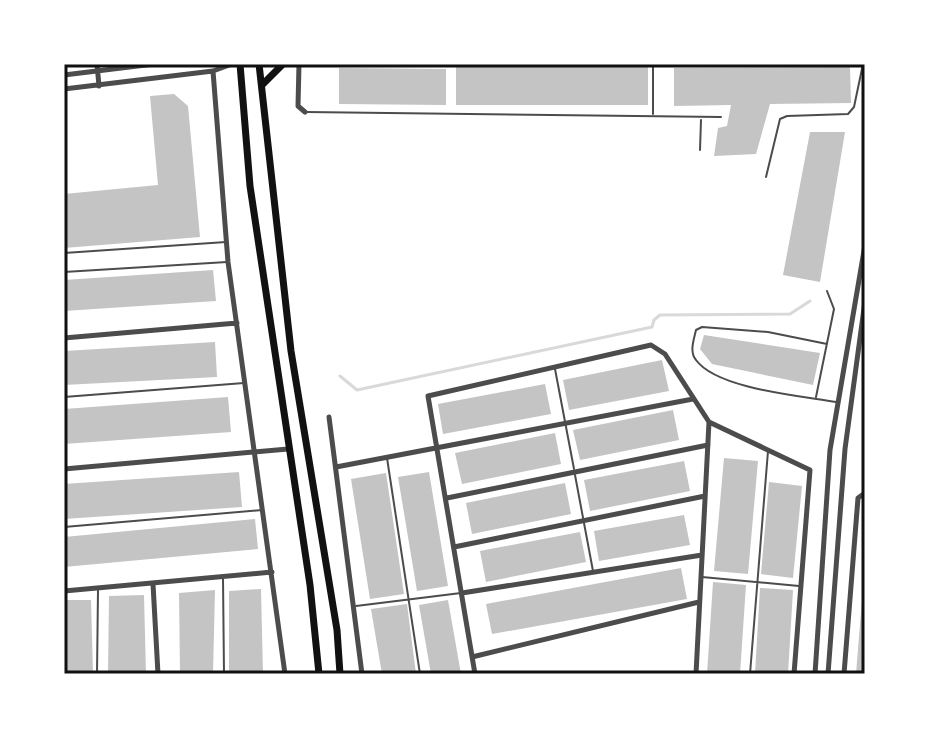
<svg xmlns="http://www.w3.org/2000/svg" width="929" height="738" viewBox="0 0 929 738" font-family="'Source Sans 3',sans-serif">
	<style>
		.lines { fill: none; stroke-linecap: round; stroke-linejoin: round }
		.stream { stroke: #d9d9d9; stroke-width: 3 }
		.building { fill: #c4c4c4 }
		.service { stroke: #4c4c4c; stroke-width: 2 }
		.minor { stroke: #4c4c4c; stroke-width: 5 }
		.primary { stroke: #111; stroke-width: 7 }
		.neatline { fill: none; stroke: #111; stroke-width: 3 }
	</style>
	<rect width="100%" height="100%" fill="#fff"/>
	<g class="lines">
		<path class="stream" d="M340,376L357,390L652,327L654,320L660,315L790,314L810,301"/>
	</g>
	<path class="building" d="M648,66V105H456V67Z
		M850,67L851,103L770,104L756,154L714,156L718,128L727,126L731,105L674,106V68Z
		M339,68L446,69V105L339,104Z
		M174,94L188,106L200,237L64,248V194L158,185L150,96Z
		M810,132H845L820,282L783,275Z
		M213,270L216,301L64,311V280Z
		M704,335L820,353L813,385L712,364L700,349Z
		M215,342L217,377L64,385V351Z
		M662,360L669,391L569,410L563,380Z
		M545,384L551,414L443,434L438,404Z
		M228,397L231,432L64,444V409Z
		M673,410L679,440L580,460L573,430Z
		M555,433L561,464L462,484L455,453Z
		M724,458L758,461L748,574L714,571Z
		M684,461L690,491L590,511L584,480Z
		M239,472L242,507L64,519V484Z
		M429,472L448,586L417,591L398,477Z
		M386,473L404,594L370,599L351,479Z
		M769,482L802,486L793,578L761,574Z
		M565,483L571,514L472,534L466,503Z
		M684,515L690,545L599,561L594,531Z
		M255,519L258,549L64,567V537Z
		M580,532L586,562L486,582L480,551Z
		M681,568L687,599L492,634L486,604Z
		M713,582L746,585L740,674H707Z
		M863,587L865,674H856Z
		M760,588L793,590L788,674H755Z
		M261,589L263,674H229V591Z
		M215,590L213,674H180L179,593Z
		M144,595L146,674H108L109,596Z
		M64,600H91L93,674H64Z
		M448,600L461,674H431L419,605Z
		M407,604L416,674H382L371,609Z"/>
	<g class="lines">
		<path class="service" d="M653,64V114
			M306,112L721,117
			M700,150L701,120
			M766,177L780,119L787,116L848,114L854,107L863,64
			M64,253L226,242
			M64,272L227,262
			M827,344L768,332L702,327L696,330C694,339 689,352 696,360C717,389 802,396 836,402
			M555,369L574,469
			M64,397L244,383
			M816,397L834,309L827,291
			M387,458L420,674
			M575,475L593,571
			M64,527L262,510
			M702,577L799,586
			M223,578L224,674
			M356,606L461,593
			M97,674L98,590
			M750,674L768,451"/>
		<path class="minor" d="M97,64L99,86
			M299,64L298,106L305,112
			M213,71L228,262L285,674
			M64,75L154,64
			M64,89L213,71L232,64
			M64,338L237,323
			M329,417L362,674
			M709,422L810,470L794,674
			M336,467L693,399
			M64,469L288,449
			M447,498L708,445
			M454,547L705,496
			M153,584L158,674
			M64,591L272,572
			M462,593L702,555
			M472,657L699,602
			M475,674L428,396L651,345L665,354L709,422L696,674
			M815,674L830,450L865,245
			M828,674L845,449L865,301
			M844,674L858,498L865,493"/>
		<path class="primary" d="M240,64L250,186L310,585L319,674
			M259,64L291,351L337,630L340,674
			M262,85L283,64"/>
	</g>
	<rect width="929" height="738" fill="none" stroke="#ffffff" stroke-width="132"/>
	<rect x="66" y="66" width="797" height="606" class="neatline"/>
</svg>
